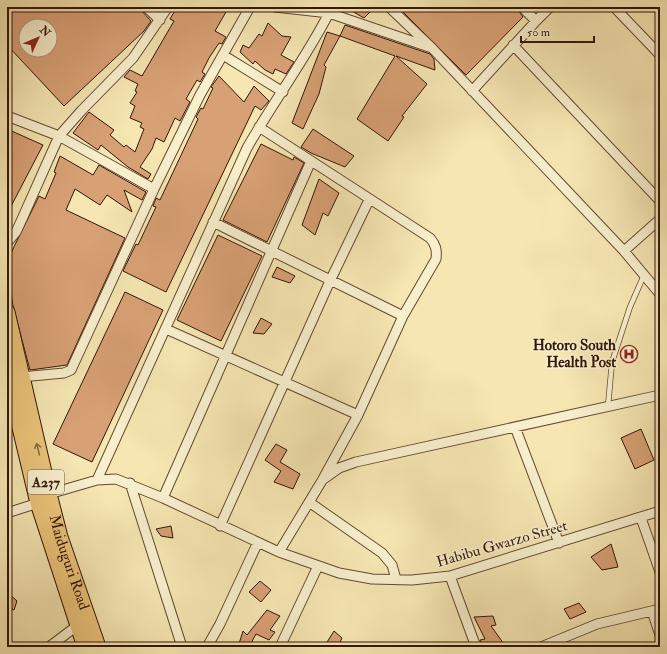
<svg xmlns="http://www.w3.org/2000/svg" width="667" height="654" viewBox="0 0 667 654" font-family="'IM FELL Double Pica',serif">
	<style>
		.building { fill: #d8a075; stroke: #331607; fill-rule: evenodd }
		.lines { fill: none; stroke-linecap: round; stroke-linejoin: round }
		.service-casing { stroke: #644a32; stroke-width: 6 }
		.minor-casing { stroke: #644a32; stroke-width: 11 }
		.trunk-casing { stroke: #331607; stroke-width: 17 }
		.service { stroke: #f8efcd; stroke-width: 4.5 }
		.minor { stroke: #f8efcd; stroke-width: 9 }
		.trunk { stroke: #eac379; stroke-width: 15 }
		.oneway { stroke: #8e6c40 }
		.labels { text-anchor: middle; dominant-baseline: central; stroke-width: 3; stroke-linejoin: round; paint-order: stroke }
		.shield { fill: #f8efcd; stroke: #6e5742; stroke-width: 1 }
		.shield-label { font-size: 14px; font-weight: bold; fill: #331607 }
		.poi-label { font-size: 15px; font-weight: bold; fill: #331607; stroke: #f8efcd; text-anchor: end }
		.street-label { font-size: 15px; fill: #331607; stroke: #f8efcd }
	</style>
	<rect width="100%" height="100%" fill="#f5e6b2"/>
	<filter id="stains"><feTurbulence type="fractalNoise" baseFrequency=".005" numOctaves="4"/><feColorMatrix values="0 0 0 0 .2 0 0 0 0 .09 0 0 0 0 .02 0 0 0 .5 -.17"/></filter>
	<radialGradient id="worn" r=".72"><stop offset=".6" stop-color="#630" stop-opacity="0"/><stop offset="1" stop-color="#630" stop-opacity=".3"/></radialGradient>
	<path class="building" d="M7,7H138L151,21L144,31L64,106L7,45ZM26,26H50V50H26Z
		M177,7H187L195,12L197,7H218L226,12L215,31L226,37L222,44L219,43L209,58L202,72L205,74L200,82L197,80L186,99L190,102L180,121L175,118L164,142L156,138L152,149L140,167L151,174L148,179L128,167L101,145L98,150L73,133L89,112L114,130L110,135L124,147L126,145L135,152L144,129L140,127L142,123L130,118L135,106L130,103L137,92L135,91L138,84L124,77L130,70L142,76L174,21L170,19Z
		M345,7H375L364,18Z
		M398,7H516L523,17L466,75Z
		M268,23L282,36L291,37L281,55L294,62L286,74L275,69L273,74L265,70L255,61L253,64L240,52L243,45L249,48L259,34L262,36Z
		M345,25L430,54L434,59L435,70L396,56L427,84L402,116L404,117L388,141L357,119L395,56L340,36Z
		M327,32L340,36L324,65L326,67L319,94L303,129L292,123Z
		M219,76L244,102L254,86L269,101L261,110L255,106L166,292L123,271L136,244L138,245L156,207L153,206L156,198L160,200L198,119L196,117L201,108L203,109L213,88L211,87Z
		M7,129L43,145L7,214Z
		M313,129L354,156L345,167L311,153L301,147Z
		M261,144L293,160L294,157L304,163L267,242L223,220Z
		M60,156L93,175L99,165L146,192L142,200L124,190L132,212L107,195L100,205L75,189L66,210L125,238L67,365L30,370L13,306L7,261L39,196L45,199L56,173L54,172Z
		M319,179L339,193L328,216L323,213L315,235L302,225Z
		M218,235L262,256L221,341L177,320Z
		M277,267L295,276L290,283L272,277Z
		M125,292L163,310L92,462L53,444Z
		M261,318L272,324L264,334L253,333Z
		M641,429L654,460L635,469L621,438Z
		M276,444L287,450L280,462L300,474L293,489L274,482L281,471L265,460Z
		M171,526L173,538L161,536L156,529Z
		M611,544L618,567L602,570L591,557Z
		M260,581L271,590L261,602L249,592Z
		M7,592L17,601L14,610L7,606Z
		M579,603L586,612L570,619L564,609Z
		M267,610L280,616L270,630L275,632L269,640L256,634L249,647H238L243,631L247,635Z
		M493,616L496,625L491,626L504,644L493,647H483L480,640L485,639L474,617Z
		M334,631L342,638L338,647H324Z"/>
	<g class="lines">
		<defs>
			<path id="service" d="M608,406L612,362L630,307L644,275"/>
			<path id="minor" d="M146,7L160,20
				M275,7L329,13L429,47
				M389,7L432,48L624,251L660,294
				M522,7L536,21
				M614,7L660,55
				M513,45L660,201
				M223,55L283,92
				M472,91L536,21L550,7
				M7,116L59,136L154,189
				M259,127L430,238C436,245 437,250 436,259L403,316L358,415L323,479L279,552
				M213,222L403,316
				M7,243L16,232L22,219L59,136L82,110L133,58L168,7
				M624,251L660,219
				M166,329L358,415
				M21,377L64,373L71,370L154,189L200,95L250,7
				M515,427L559,543
				M325,478L339,468L356,462L660,395
				M97,480L247,148C273,102 305,60 329,13
				M130,483L182,647
				M49,494L97,480L116,479L163,498L279,552L339,573L372,579L412,580L450,576L660,511
				M163,498L311,161
				M309,502L382,553L392,565L396,579
				M7,513L38,503
				M641,518L660,572
				M220,526L330,281L369,200
				M450,576L476,647
				M652,611L660,635
				M49,647L78,625
				M207,647L220,624L258,542
				M280,647L318,566
				M541,647L597,624L660,609"/>
			<g id="trunk">
				<path id="s1" d="M7,312L49,494L60,537L98,647"/>
				<path d="M7,373L38,503L85,647"/>
			</g>
		</defs>
		<use href="#service" class="service-casing"/>
		<use href="#minor" class="minor-casing"/>
		<use href="#trunk" class="trunk-casing"/>
		<use href="#service" class="service"/>
		<use href="#minor" class="minor"/>
		<use href="#trunk" class="trunk"/>
	</g>
	<defs><path id="oneway-shaft" d="M-6 0H5M1.5-3L5.5 0L1.5 3" fill="none" stroke-width="1.6" stroke-linecap="round" stroke-linejoin="round"/></defs>
	<use class="oneway" href="#oneway-shaft" transform="translate(38 449) rotate(-104)"/>
	<defs>
		<symbol id="hospital-ring" viewBox="-11 -11 22 22"><circle r="9.5" fill="#f8efcd" stroke="#8f2418" stroke-width="1.5"/><path d="M-5-5h3v3.5h4V-5h3V5h-3V1.5h-4V5h-3Z" fill="#8f2418"/></symbol>
	</defs>
	<g fill-rule="evenodd">
		<use href="#hospital-ring" x="619" y="344" width="20" height="20"/>
	</g>
	<g class="labels">
		<rect class="shield" x="28" y="470" width="36" height="24" rx="3"/>
		<g class="shield-label">
			<text x="46" y="482">A237</text>
		</g>
		<g class="poi-label">
			<text x="616" y="345">Hotoro South<tspan x="616" dy="17">Health Post</tspan></text>
		</g>
		<g class="street-label">
			<text transform="translate(502 544) rotate(-16)">Habibu Gwarzo Street</text>
			<text stroke="none"><textPath href="#s1" startOffset="258">Maiduguri Road</textPath></text>
		</g>
	</g>
	<rect width="667" height="654" fill="none" stroke="#f5e6b2" stroke-width="24"/>
	<rect x="8" y="8" width="651" height="638" fill="none" stroke="#331607" stroke-width="2"/>
	<rect x="12" y="12" width="643" height="630" fill="none" stroke="#331607"/>
	<g transform="translate(38 38) rotate(46)"><circle r="19" fill="#f8efcd" stroke="#a9987e"/>
	<path d="M0-3L7 15L0 10L-7 15Z" fill="#8f2418"/>
	<text y="-6" font-size="11" font-weight="bold" text-anchor="middle" fill="#331607">N</text>
	</g>
	<path d="M521 36v6h73v-6" fill="none" stroke="#331607" stroke-width="2"/>
	<text x="527" y="36" font-size="12" fill="#331607" stroke="#f8efcd" stroke-width="3" paint-order="stroke">50 m</text>
	<rect width="100%" height="100%" filter="url(#stains)"/>
	<rect width="100%" height="100%" fill="url(#worn)"/>
</svg>
